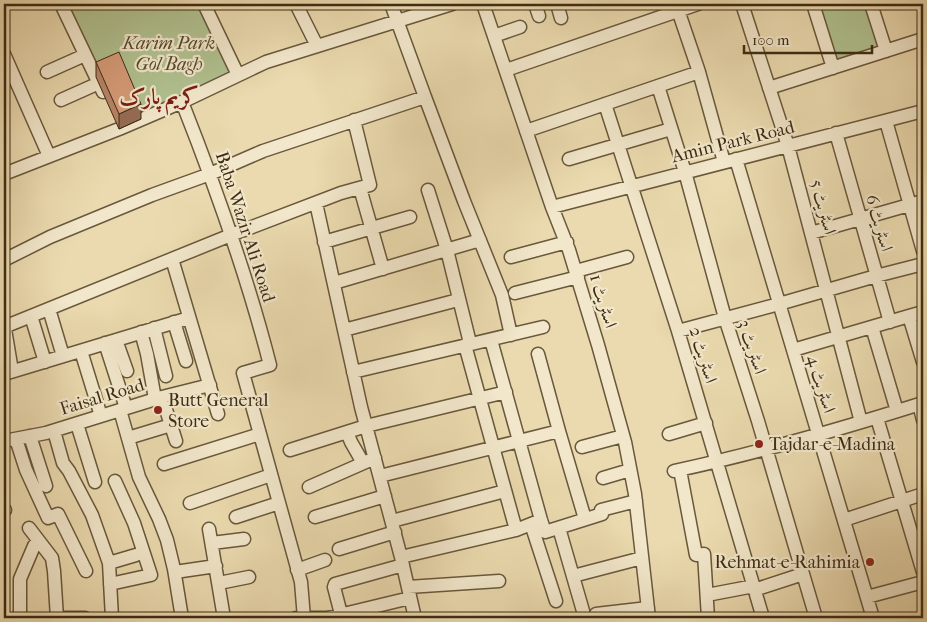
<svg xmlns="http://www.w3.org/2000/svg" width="927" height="622" viewBox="0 0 927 622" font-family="'IM FELL French Canon',Amiri,serif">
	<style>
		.green { fill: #b1c190; stroke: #777652 }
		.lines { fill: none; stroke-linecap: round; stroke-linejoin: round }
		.minor-casing { stroke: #68583c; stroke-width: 15 }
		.minor { stroke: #f2e7cb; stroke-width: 12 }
		.wall { fill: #b78567; stroke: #3d2c15 }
		.shaded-wall { fill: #956c54; stroke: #3d2c15 }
		.building { fill: #d59b78; stroke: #3d2c15 }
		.poi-dot { fill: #8f2418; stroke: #f2e7cb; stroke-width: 2 }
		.labels { text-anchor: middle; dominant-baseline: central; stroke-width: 4.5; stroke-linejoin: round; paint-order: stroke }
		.park-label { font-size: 18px; font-style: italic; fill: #544a2e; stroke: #f2e7cb }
		.street-label { font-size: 18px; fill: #3d2c15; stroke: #f2e7cb }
		.poi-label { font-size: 18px; fill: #3d2c15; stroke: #f2e7cb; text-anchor: start }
		.district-label { font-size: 22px; font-weight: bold; fill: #7a1f14; stroke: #f2e7cb }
	</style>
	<rect width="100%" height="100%" fill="#ebdaaf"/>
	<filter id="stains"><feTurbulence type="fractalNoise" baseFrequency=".004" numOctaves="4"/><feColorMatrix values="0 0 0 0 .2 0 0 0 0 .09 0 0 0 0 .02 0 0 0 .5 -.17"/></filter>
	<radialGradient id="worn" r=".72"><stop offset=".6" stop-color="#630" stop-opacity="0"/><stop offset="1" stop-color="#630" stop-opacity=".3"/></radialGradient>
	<path class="green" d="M61,4H204L238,75L141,119L96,77Z
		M813,4H871L886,51L833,68Z"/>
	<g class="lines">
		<defs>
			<path id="minor" d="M61,4L103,92
				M204,4L238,75
				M296,4L317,46
				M483,4L552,207L569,250L598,345L625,442L635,494L649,618
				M535,4L539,16
				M557,4L561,18
				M742,4L788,146L861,422
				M813,4L833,68
				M871,4L886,51
				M678,10L699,72L724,162
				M494,36L520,27
				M4,54L49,156
				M506,70L698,4
				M47,72L85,55
				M658,86L685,172L725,318L758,421L816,618
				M769,88L923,39
				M425,97L464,201L502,295L511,335
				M61,100L99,83
				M182,102C216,188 247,275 270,365L243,373L301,582L304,618
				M605,104L678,331L763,618
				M886,121L923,251
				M526,131L699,72
				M836,133L890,322
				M569,159L671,129
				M736,159L873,618
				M4,174L119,129L182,102L266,62L452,4
				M360,188L383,269
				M428,190L447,250L470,343
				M316,203L361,407L401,557L415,618
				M552,207L923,111
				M811,233L923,201
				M324,242L410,217
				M511,257L567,242
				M172,259L218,414
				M4,260L50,237L152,195L210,174L263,151L425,97L391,4
				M576,271L627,257
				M334,283L480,240
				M515,293L578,277
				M49,309L63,356
				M923,312L909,316L923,362
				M31,316L45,362
				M174,322L186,361
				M4,323L12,371
				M4,327L231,235L341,193L370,185L354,120
				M872,327L897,411
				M154,328L166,376
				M344,330L458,300
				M678,331L779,304L876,276L923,264
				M141,332L147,354L155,399
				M116,340L127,371
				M491,340L541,520L545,532L602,514L601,510L636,501
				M105,343L126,408
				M465,345L516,530
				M793,350L909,316
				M81,351L101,416
				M538,354L559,431L585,519
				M353,372L543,327
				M4,374L189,318
				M162,397L176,441
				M919,404L923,420
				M120,410L139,477L159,519L167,540L174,569L182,618
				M877,418L923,572
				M77,424L95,482
				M54,431L63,463L69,471L92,515L109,563
				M347,432L351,442L363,463
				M669,434L706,423
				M30,436L46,486
				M128,438L171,425
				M16,439L26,470L48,518L58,514L86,571
				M4,441L46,433L162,397L210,385
				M582,447L623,436
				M290,450L366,426L506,392
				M164,464L260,434
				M680,470L696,555L704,554L708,618
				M674,471C758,453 841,429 923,403
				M380,476L559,431
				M603,478L630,470
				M309,487L375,458
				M190,503L271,475
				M4,511L5,510
				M236,517L279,503
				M315,517L385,496
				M844,520L923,494
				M392,521L505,491
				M531,524L556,601
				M29,528L52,558L54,571L57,618
				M559,528L583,611
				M209,529L224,618
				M212,543L244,539
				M339,549L395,532
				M401,557L516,530L541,520
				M297,570L325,560
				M175,572L216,566
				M573,576L642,558
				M219,583L249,577
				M110,584L151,575L134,523L115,481
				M408,587L499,581
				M754,590L803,574
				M707,595L754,586
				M867,597L923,582
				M341,614L334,587L335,584L403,565
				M596,614L648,608
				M20,618V579L34,546L38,540
				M56,618H85
				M112,618L109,563L136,555
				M296,618H327L410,598"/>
		</defs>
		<use href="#minor" class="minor-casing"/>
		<use href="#minor" class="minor"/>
	</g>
	<path class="wall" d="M96,62L141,119L119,129L96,77Z"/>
	<path class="shaded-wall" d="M141,104V119L119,129V114Z"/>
	<path class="building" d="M119,52L141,104L119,114L96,62Z"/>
	<g class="poi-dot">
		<circle cx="158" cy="410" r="5"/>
		<circle cx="759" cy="444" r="5"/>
		<circle cx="870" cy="562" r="5"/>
	</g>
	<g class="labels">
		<g class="park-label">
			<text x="169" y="43">Karim Park<tspan x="169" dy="21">Gol Bagh</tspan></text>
		</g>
		<g class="street-label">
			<text transform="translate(733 142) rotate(-14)">Amin Park Road</text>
			<text transform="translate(823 207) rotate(75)">اسٹریٹ 5</text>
			<text transform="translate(879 223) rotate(74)">اسٹریٹ 6</text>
			<text transform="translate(245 227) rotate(72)">Baba Wazir Ali Road</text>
			<text transform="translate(603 301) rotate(73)">اسٹریٹ 1</text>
			<text transform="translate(752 347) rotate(72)">اسٹریٹ 3</text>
			<text transform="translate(703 355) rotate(73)">اسٹریٹ 2</text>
			<text transform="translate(821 384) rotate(73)">اسٹریٹ 4</text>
			<text transform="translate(102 397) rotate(-17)">Faisal Road</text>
		</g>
		<g class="poi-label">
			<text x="168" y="400">Butt General<tspan x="168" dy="21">Store</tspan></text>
			<text x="769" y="444">Tajdar-e-Madina</text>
			<text x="860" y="562" text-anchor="end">Rehmat-e-Rahimia</text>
		</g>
		<g class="district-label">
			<text x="159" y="97">کریم پارک</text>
		</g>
	</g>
	<rect width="927" height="622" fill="none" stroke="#ebdaaf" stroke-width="20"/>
	<rect x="5" y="5" width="917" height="612" fill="none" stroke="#3d2c15" stroke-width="2.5"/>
	<rect x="10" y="10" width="907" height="602" fill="none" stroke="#3d2c15"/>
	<path d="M744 45v8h128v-8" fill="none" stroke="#3d2c15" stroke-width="2.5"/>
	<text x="752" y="45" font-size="15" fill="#3d2c15" stroke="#f2e7cb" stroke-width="4" paint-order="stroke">100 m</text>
	<rect width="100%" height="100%" filter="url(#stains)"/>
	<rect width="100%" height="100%" fill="url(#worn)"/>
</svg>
